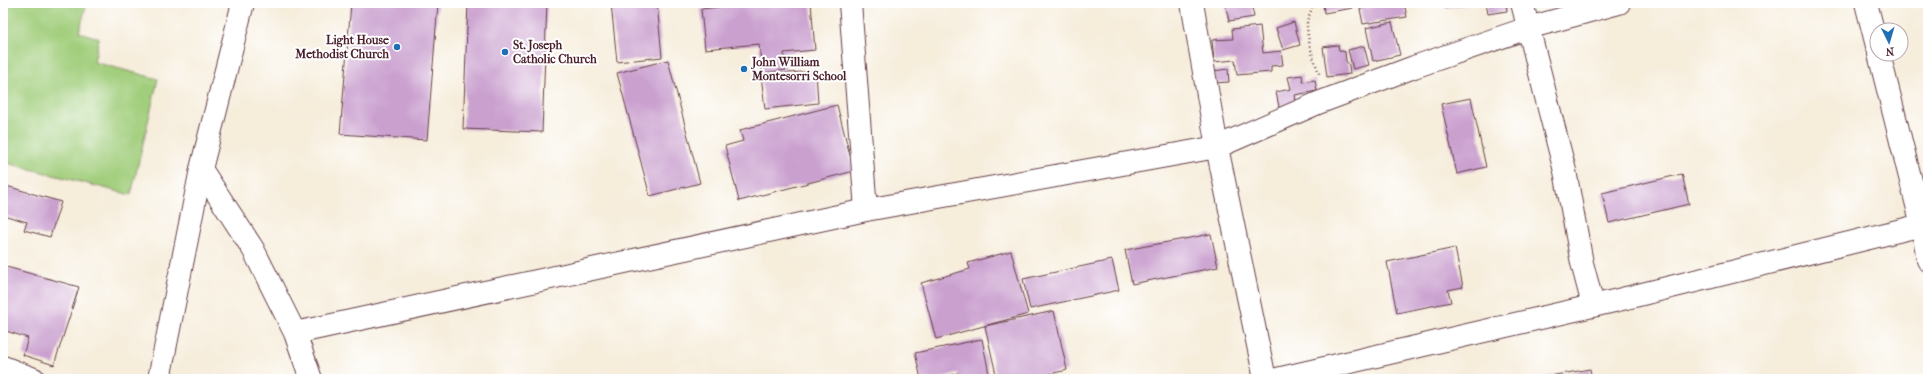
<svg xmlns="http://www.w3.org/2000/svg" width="1931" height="382" viewBox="0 0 1931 382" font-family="'IM FELL French Canon',serif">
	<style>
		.green { fill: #a1ce7b; stroke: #767653 }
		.building { fill: #caa0cf }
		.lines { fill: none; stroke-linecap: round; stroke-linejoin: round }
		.minor-casing { stroke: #643e45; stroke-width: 24 }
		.tertiary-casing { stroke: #643e45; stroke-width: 24 }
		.path { stroke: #643e45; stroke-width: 2.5; stroke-dasharray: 1 3; stroke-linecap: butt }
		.minor { stroke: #fff; stroke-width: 22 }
		.tertiary { stroke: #fff; stroke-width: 22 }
		.poi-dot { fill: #1f6fb2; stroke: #fff; stroke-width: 1.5 }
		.labels { text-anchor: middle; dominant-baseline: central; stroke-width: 4; stroke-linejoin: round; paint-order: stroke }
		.poi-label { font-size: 12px; font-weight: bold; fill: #4a1f2b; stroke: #fff; text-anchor: start }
	</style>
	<rect width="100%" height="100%" fill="#fff"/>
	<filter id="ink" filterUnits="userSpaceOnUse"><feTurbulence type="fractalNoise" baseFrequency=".025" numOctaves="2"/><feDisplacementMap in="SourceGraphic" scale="8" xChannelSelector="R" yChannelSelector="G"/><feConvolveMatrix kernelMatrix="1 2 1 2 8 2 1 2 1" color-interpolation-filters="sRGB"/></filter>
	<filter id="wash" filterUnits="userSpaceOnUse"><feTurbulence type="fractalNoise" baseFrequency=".012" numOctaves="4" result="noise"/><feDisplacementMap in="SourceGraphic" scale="16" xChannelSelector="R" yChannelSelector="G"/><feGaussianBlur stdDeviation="0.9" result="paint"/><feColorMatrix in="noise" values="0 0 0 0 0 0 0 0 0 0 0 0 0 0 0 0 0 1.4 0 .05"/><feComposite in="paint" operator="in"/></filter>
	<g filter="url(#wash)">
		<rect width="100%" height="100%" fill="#f6eddb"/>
		<path class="green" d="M3,3H87L79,32L99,38L94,62L158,79L131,195L3,162Z"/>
		<g id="blocks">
			<path class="building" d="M351,3H438L427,140L340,134Z
				M468,3H547L542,132L463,129Z
				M611,3H657L662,57L617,62Z
				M720,3H811L815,50L784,53L786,70L762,73L759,44L705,49L701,9L720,7Z
				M1225,3H1251L1254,17L1229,21Z
				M1281,3H1300V4L1282,7Z
				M1323,3H1352L1353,8L1324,13Z
				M1376,3H1404L1407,17L1363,24L1360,9L1376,6Z
				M1444,3H1471V4L1445,8Z
				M1486,3H1506L1507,11L1488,14Z
				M1294,22L1300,45L1283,50L1276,28Z
				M1392,22L1400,55L1373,61L1366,28Z
				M1260,26L1263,53L1281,51L1283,65L1271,66V72L1237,75L1235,60L1214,62L1212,40L1233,39L1232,29Z
				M1338,45L1339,50L1345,52L1346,61L1349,65L1350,74L1327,77L1323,47Z
				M1364,46L1369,65L1353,69L1348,50Z
				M668,60L700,183L650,196L617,73Z
				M1228,69L1229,82L1214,83L1213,71Z
				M816,71L818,103L765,109L761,75Z
				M1302,75L1303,82L1315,80L1317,91L1295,95L1297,109L1280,112L1276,92L1291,89L1288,77Z
				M1471,98L1486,167L1457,174L1441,104Z
				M837,105L854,171L739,201L725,146L743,141L740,130Z
				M1682,174L1689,204L1609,223L1602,193Z
				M3,185L61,202L50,237L24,230L27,222L3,215Z
				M1211,234L1218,267L1132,284L1125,250Z
				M1455,248L1463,287L1448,290L1451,302L1397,313L1387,262Z
				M1011,251L1028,314L936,339L921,283L970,269L968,263Z
				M1112,260L1119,290L1030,309L1023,279Z
				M3,266L79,287L54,365L23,355L28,338L3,330Z
				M1054,311L1067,370L1028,379H997L985,326Z
				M982,339L990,379H959L958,373L937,379H921L915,353Z
				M1590,369L1592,379H1538V378Z"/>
		</g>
	</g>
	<g filter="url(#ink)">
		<use href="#blocks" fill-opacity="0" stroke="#643e45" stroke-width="1"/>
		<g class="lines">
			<defs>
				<path id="minor" d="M850,3L866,210
					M1192,3L1217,147L1265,379
					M1522,3L1565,171L1582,263L1593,305
					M1866,3L1877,46
					M1879,54L1922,225L1928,260
					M201,169L253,249L295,333L311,379
					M295,333L866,210L1217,147L1318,103L1414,67L1528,28L1619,3
					M3,367L34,379
					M1277,379L1614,301L1922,225"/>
				<path id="tertiary" d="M159,379L201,169L243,3"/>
			</defs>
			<use href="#minor" class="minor-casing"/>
			<use href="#tertiary" class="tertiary-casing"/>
			<path class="path" d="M1312,3C1313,11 1307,16 1307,24C1307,41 1314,60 1320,76"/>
			<use href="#minor" class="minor"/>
			<use href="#tertiary" class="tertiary"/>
		</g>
	</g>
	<g class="poi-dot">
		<circle cx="397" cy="47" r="4"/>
		<circle cx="505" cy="52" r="4"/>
		<circle cx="744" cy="69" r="4"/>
	</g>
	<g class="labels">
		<g class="poi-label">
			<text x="389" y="40" text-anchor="end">Light House<tspan x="389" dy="14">Methodist Church</tspan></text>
			<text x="513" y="45">St. Joseph<tspan x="513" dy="14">Catholic Church</tspan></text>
			<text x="752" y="62">John William<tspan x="752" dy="14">Montesorri School</tspan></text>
		</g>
	</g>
	<rect width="1931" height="382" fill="none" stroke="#fff" stroke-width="16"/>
	<g transform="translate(1889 42) rotate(175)"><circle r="19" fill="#ffffff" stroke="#b7a5aa"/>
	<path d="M0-3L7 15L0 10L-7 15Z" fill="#1f6fb2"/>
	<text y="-6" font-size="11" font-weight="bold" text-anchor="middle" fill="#4a1f2b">N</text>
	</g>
</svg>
